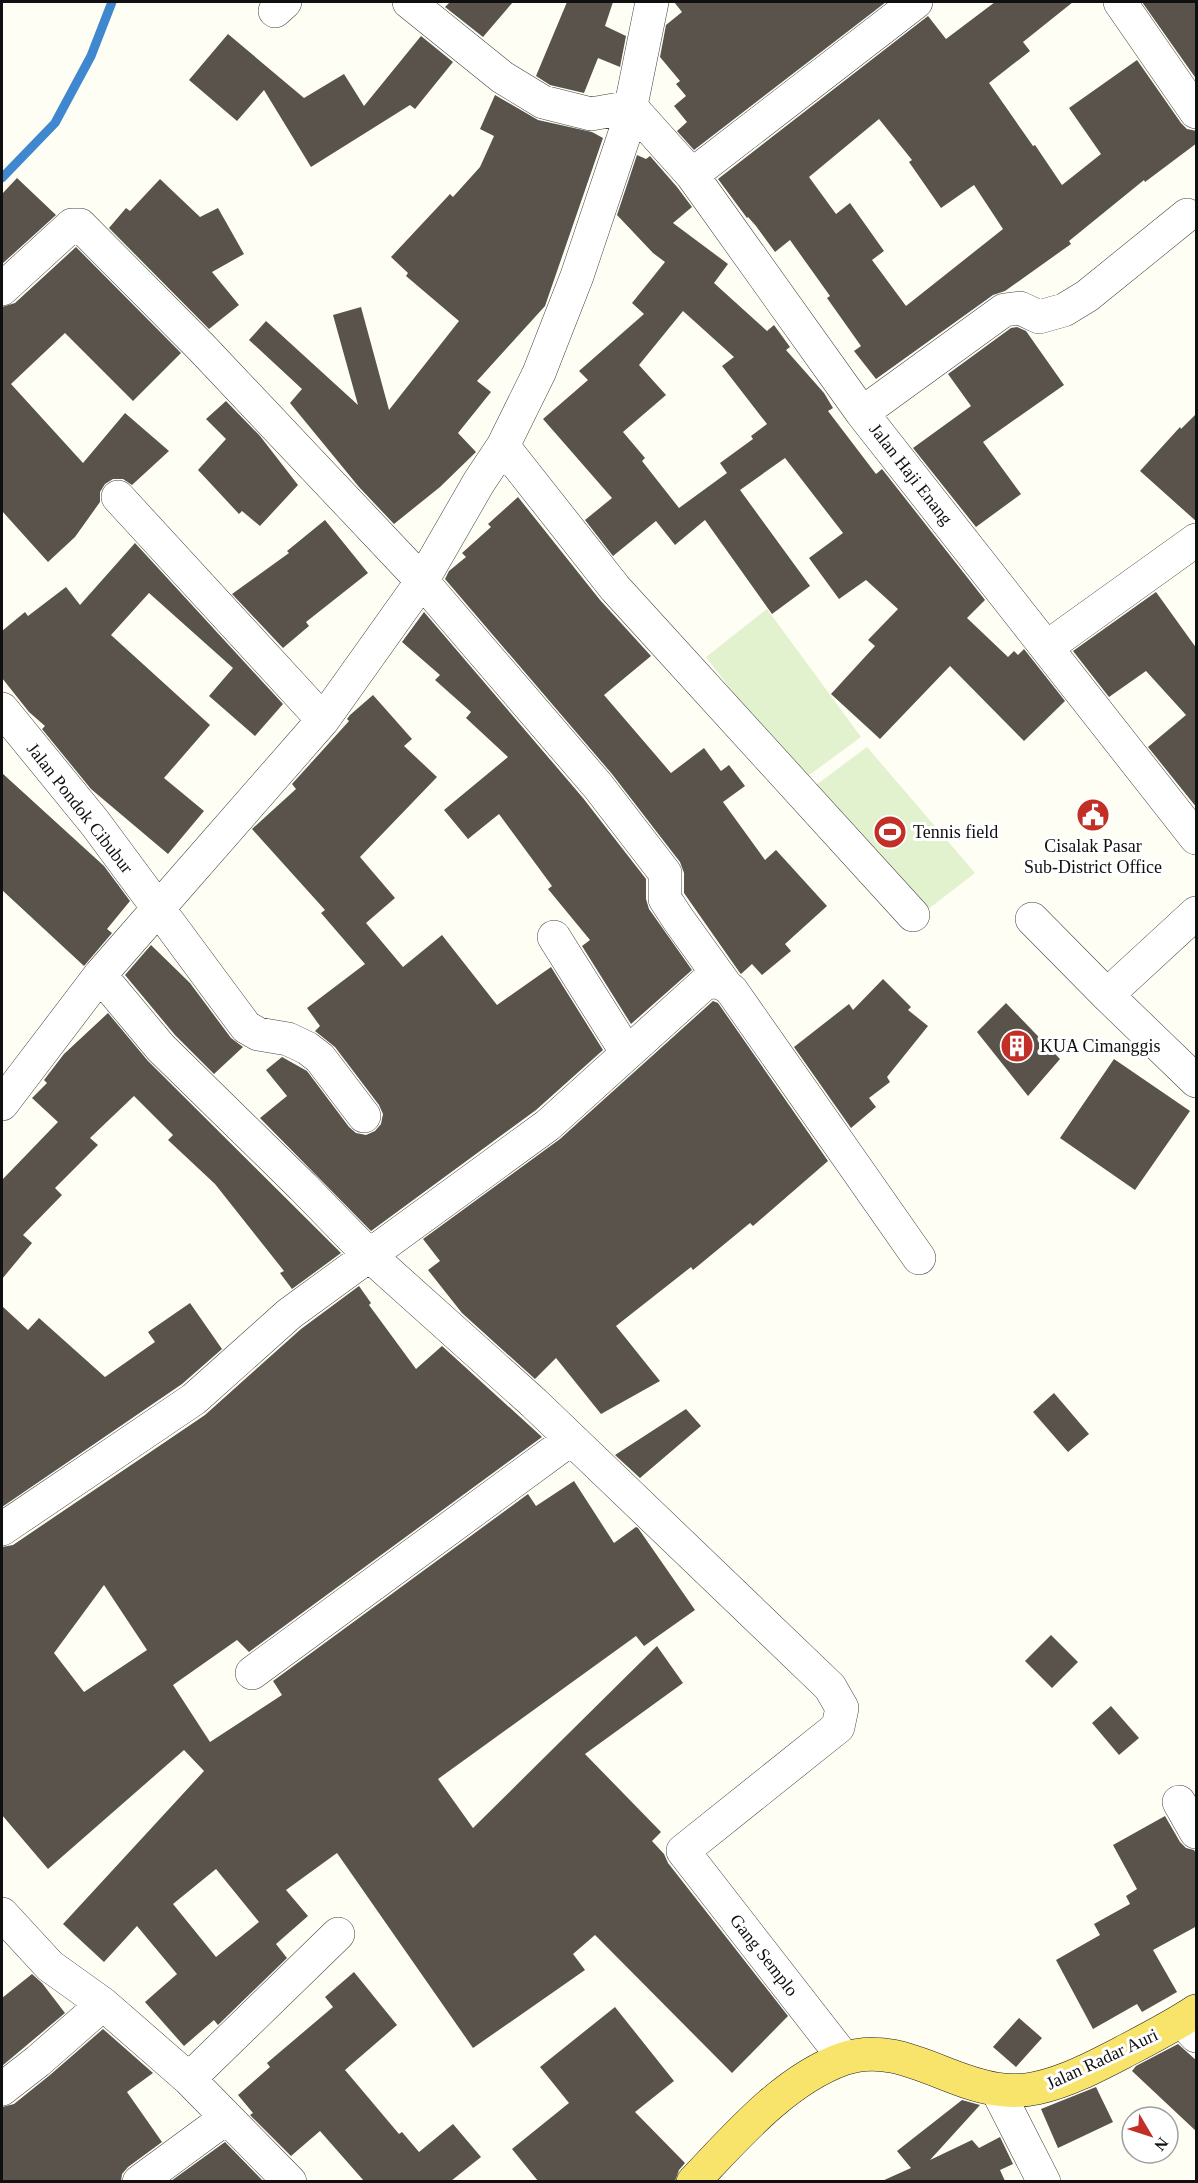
<svg xmlns="http://www.w3.org/2000/svg" width="1198" height="2183" viewBox="0 0 1198 2183" font-family="'Times New Roman',serif">
	<style>
		.pitch { fill: #e2f1ce }
		.lines { fill: none; stroke-linecap: round; stroke-linejoin: round }
		.stream { stroke: #3f87ce; stroke-width: 9 }
		.building { fill: #59534c; fill-rule: evenodd }
		.minor-casing { stroke: #434343; stroke-width: 34 }
		.major-casing { stroke: #212121; stroke-width: 34 }
		.minor { stroke: #fff; stroke-width: 33 }
		.major { stroke: #f8e36b; stroke-width: 33 }
		.labels { text-anchor: middle; dominant-baseline: central; stroke-width: 6; stroke-linejoin: round; paint-order: stroke }
		.street-label { font-size: 18px; fill: #101010; stroke: #fff }
		.poi-label { font-size: 18px; fill: #101010; stroke: #fff; text-anchor: start }
	</style>
	<rect width="100%" height="100%" fill="#fffef4"/>
	<path class="pitch" d="M767,609L861,737L801,781L706,657Z
		M867,747L975,873L909,924L808,791Z"/>
	<g class="lines">
		<path class="stream" d="M2,178L55,123L91,56L112,2"/>
	</g>
	<path class="building" d="M450,2H513L483,37L445,7Z
		M567,2H613L605,26L626,36L620,67L598,58L584,93L550,85L536,76Z
		M674,2H886L694,150L677,131L687,122L674,106L686,96L676,84L680,81L660,57L666,25L682,12Z
		M995,2H1073L1023,42L1030,51L989,83L1033,146L1035,145L1062,185L1101,154L1069,108L1137,60L1181,123L1187,129L1197,131V143L1145,182L1144,180L1069,241L1071,244L1005,291L993,295L876,379L854,351L861,346L827,298L830,296L790,240L775,252L756,226L748,217L747,218L718,179L928,16L946,39ZM879,119L912,160L909,162L941,208L974,185L1003,229L906,306L872,260L884,251L850,203L836,214L809,177Z
		M1142,2H1197V80Z
		M228,34L304,98L344,74L364,106L421,36L453,62L415,109L410,105L311,167L264,90L237,121L189,80Z
		M495,95L538,120L592,132L603,138L545,306L477,381L491,392L458,433L476,452L440,487L394,524L359,487L290,403L302,389L249,340L266,321L358,405L333,315L361,307L389,410L459,321L406,276L408,273L391,257L450,194L453,197L480,167L494,136L480,129Z
		M637,155L646,159L650,156L677,187L692,207L673,223L728,264L714,283L767,331L774,325L790,347L786,350L824,393L833,408L828,411L876,474L882,469L985,600L967,618L1008,657L1014,651L1018,655L1024,649L1065,701L1024,741L950,666L880,739L831,694L875,646L868,640L898,609L866,580L839,599L809,558L843,533L785,458L740,490L810,586L772,614L705,520L675,545L656,521L613,556L585,520L612,498L543,419L588,380L579,371L644,314L632,303L665,262L653,253L617,215ZM683,311L734,357L722,366L767,424L751,436L753,439L720,463L727,473L679,508L642,461L645,458L623,432L666,395L639,365Z
		M17,178L56,215L2,264V194Z
		M160,179L200,217L218,208L244,254L212,272L239,305L209,329L109,228L126,208L130,211Z
		M76,247L181,353L133,401L65,333L11,384L83,463L125,413L169,451L132,485L123,479H113L105,484L100,492V502L75,537L48,562L2,511V307L15,303Z
		M1017,327L1026,331L1064,385L983,442L1021,494L976,527L913,448L971,406L948,374L1011,328Z
		M226,401L260,436L298,485L260,526L242,511L239,514L198,470L226,439L206,419Z
		M1197,413V522L1140,471L1180,427L1181,429Z
		M518,497L600,600L651,656L604,695L671,773L704,748L721,771L729,765L745,786L723,802L765,860L776,850L827,906L785,944L791,951L762,975L752,964L741,974L740,973L684,893V873L680,862L612,774L445,579L449,571L466,557L462,553L491,527L488,524Z
		M325,520L368,573L306,622L309,626L283,648L232,594L289,553L287,551Z
		M135,543L283,704L255,736L209,696L233,668L149,593L111,635L210,725L164,778L204,811L168,854L91,789L42,729L45,726L29,712L2,678V631L25,612L28,616L66,587L80,605Z
		M1156,592L1197,649V808L1148,747L1186,715L1146,671L1109,697L1073,651Z
		M424,612L583,798L646,879V899L649,909L692,970L631,1024L582,946L590,940L548,889L552,886L499,814L468,839L444,810L508,757L466,718L471,712L435,680L440,675L402,642Z
		M373,695L412,739L404,746L437,777L360,857L395,898L366,923L403,967L442,935L497,1005L551,967L603,1050L536,1110L371,1231L260,1118L287,1096L266,1070L282,1057L307,1071L349,1127L356,1133L366,1135L375,1131L381,1124L383,1114L379,1105L335,1047L315,1031L320,1026L307,1008L365,964L321,913L325,910L252,829L296,789L292,784L349,721L347,719L350,715Z
		M2,773L104,866L130,901L107,929L112,933L84,966L2,890Z
		M151,945L190,983L231,1038L243,1047L214,1074L175,1035L125,975Z
		M883,979L911,1007L908,1010L928,1026L887,1077L890,1082L869,1098L876,1107L851,1128L794,1047L849,1004L853,1010Z
		M713,1001L718,1003L828,1161L753,1226L750,1223L693,1270L691,1267L616,1326L660,1381L601,1414L556,1358L535,1379L462,1313L428,1270L440,1261L423,1239L560,1139Z
		M1006,1003L1060,1059L1028,1096L977,1032Z
		M108,1013L148,1061L341,1253L292,1289L280,1273L284,1271L215,1184L168,1140L173,1135L134,1096L90,1138L98,1145L55,1188L62,1195L23,1235L32,1243L2,1279V1180L58,1122L32,1098L47,1083L44,1080L64,1054Z
		M1114,1059L1190,1111L1135,1190L1060,1138Z
		M359,1286L371,1303L369,1305L416,1369L442,1346L542,1437L249,1652L237,1640L173,1685L210,1742L282,1695L273,1681L528,1494L536,1506L574,1481L614,1543L636,1527L638,1528L695,1610L644,1646L636,1636L438,1779L473,1828L657,1646L683,1683L585,1754L661,1832L652,1841L664,1854L668,1863L788,2016L732,2073L595,1935L573,1954L585,1970L473,2048L337,1853L286,1890L308,1916L276,1944L287,1958L218,2025L214,2020L184,2046L145,2002L177,1974L137,1926L104,1962L63,1924L204,1771L184,1750L48,1869L2,1815V1547L13,1545L205,1415L301,1329ZM104,1585L147,1650L84,1692L54,1653ZM216,1869L259,1922L216,1957L173,1904Z
		M190,1303L222,1349L182,1384L2,1507V1306L28,1330L39,1318L105,1377L155,1342L148,1332Z
		M1054,1393L1089,1434L1068,1452L1033,1412Z
		M686,1409L701,1426L640,1478L615,1455Z
		M1051,1635L1078,1662L1052,1688L1025,1661Z
		M1111,1706L1139,1738L1119,1755L1092,1723Z
		M1165,1816L1180,1842L1186,1848L1194,1850L1197,1855V1926L1153,1950L1177,1992L1142,2012L1137,2004L1093,2029L1056,1960L1100,1935L1094,1924L1130,1904L1126,1896L1137,1889L1113,1845Z
		M354,1972L397,2025L345,2070L399,2134L402,2132L419,2152L453,2124L481,2157L451,2181H364L320,2131L291,2156L250,2115L253,2113L238,2095L270,2067L267,2063L333,2007L325,1997Z
		M32,1974L42,1983L65,2013L2,2066V1998Z
		M615,2007L674,2081L635,2112L685,2163L679,2170L675,2181H538L512,2149L569,2103L540,2067Z
		M1019,2018L1042,2038L1016,2067L993,2047Z
		M103,2029L153,2073L127,2092L162,2142L128,2167L122,2174L121,2181H2V2107L14,2104L50,2075Z
		M1178,2044L1197,2061V2132L1132,2071L1136,2066Z
		M1096,2087L1113,2122L1058,2148L1041,2109Z
		M962,2100L980,2105L930,2160L972,2140L979,2148L1000,2137L1013,2164L1000,2170L1005,2181H882L911,2168L897,2151Z
		M225,2142L263,2181H171Z"/>
	<g class="lines">
		<defs>
			<path id="minor" d="M409,2L502,77L543,102L591,114L631,107L692,175L862,413L1196,838
				M1120,2L1196,112
				M275,11L285,2
				M692,175L916,2
				M2,289L72,225H80L201,347L422,581L598,786L665,873V899L678,919L724,983
				M862,413L1004,310L1020,308L1039,317L1064,310L1087,296L1187,215
				M503,446L615,588L913,915
				M118,497L323,720
				M1047,647L1196,540
				M2,709L95,823L246,1027L258,1034L288,1039L307,1048L320,1058L364,1116
				M1032,919L1107,995L1196,1081
				M554,937L627,1053
				M100,975L161,1048L303,1187L369,1255L534,1403L830,1687L842,1708L838,1727L683,1851L844,2058
				M1107,995L1196,913
				M2,1104L100,975L323,720L422,581L479,482L503,446L539,373L577,276L626,130L652,2
				M2,1529L194,1399L289,1314L548,1125L705,983C717,981 723,982 732,991L919,1258
				M252,1673L571,1439
				M1179,1802L1196,1832
				M2,1914L50,1966L103,2004L189,2079L290,2182
				M1182,2021L1196,2036
				M189,2079L338,1934
				M2,2089L38,2061L103,2004
				M997,2090L1044,2182
				M139,2182L226,2118"/>
			<path id="major" d="M693,2182C735,2138 784,2080 843,2059C897,2040 945,2082 996,2089C1010,2091 1024,2091 1037,2088C1069,2081 1100,2064 1129,2049C1152,2037 1175,2025 1196,2011"/>
		</defs>
		<use href="#minor" class="minor-casing"/>
		<use href="#major" class="major-casing"/>
		<use href="#minor" class="minor"/>
		<use href="#major" class="major"/>
	</g>
	<defs>
		<symbol id="civic-disc" viewBox="-11 -11 22 22"><circle r="9.5" fill="#c22f27" stroke="#fff"/><path d="M-.6-6.5H3V-4.5H.6V-3L4-1V1h2V6H-6V1h2V-1L-.6-3ZM-1.2 2.5V6h2.4V2.5Z" fill="#fff"/></symbol>
		<symbol id="stadium-disc" viewBox="-11 -11 22 22"><circle r="9.5" fill="#c22f27" stroke="#fff"/><path d="M0-5a6.5 5 0 1 0 0 10a6.5 5 0 1 0 0-10ZM-3.5-1.8h7v3.6h-7Z" fill="#fff"/></symbol>
		<symbol id="building-disc" viewBox="-11 -11 22 22"><circle r="9.5" fill="#c22f27" stroke="#fff"/><path d="M-4-6H4V6H1V3H-1V6H-4ZM-2.5-4.3h1.7v1.8h-1.7ZM.8-4.3h1.7v1.8H.8ZM-2.5-1h1.7V.8h-1.7ZM.8-1h1.7V.8H.8Z" fill="#fff"/></symbol>
	</defs>
	<g fill-rule="evenodd">
		<use href="#civic-disc" x="1074" y="796" width="38" height="38"/>
		<use href="#stadium-disc" x="871" y="813" width="38" height="38"/>
		<use href="#building-disc" x="998" y="1027" width="38" height="38"/>
	</g>
	<g class="labels">
		<g class="street-label">
			<text transform="translate(911 474) rotate(52)">Jalan Haji Enang</text>
			<text transform="translate(80 808) rotate(52)">Jalan Pondok Cibubur</text>
			<text transform="translate(764 1955) rotate(52)">Gang Semplo</text>
			<text transform="translate(1102 2059) rotate(-25)">Jalan Radar Auri</text>
		</g>
		<g class="poi-label">
			<text x="913" y="832">Tennis field</text>
			<text x="1093" y="846" text-anchor="middle">Cisalak Pasar<tspan x="1093" dy="21">Sub-District Office</tspan></text>
			<text x="1040" y="1046">KUA Cimanggis</text>
		</g>
	</g>
	<rect width="1198" height="2183" fill="none" stroke="#101010" stroke-width="6"/>
	<g transform="translate(1150 2135) rotate(129)"><circle r="28" fill="#ffffff" stroke="#9f9f9f" stroke-width="1.5"/>
	<path d="M0-4.5L10 22L0 15L-10 22Z" fill="#c22f27"/>
	<text y="-9" font-size="16" font-weight="bold" text-anchor="middle" fill="#101010">N</text>
	</g>
</svg>
